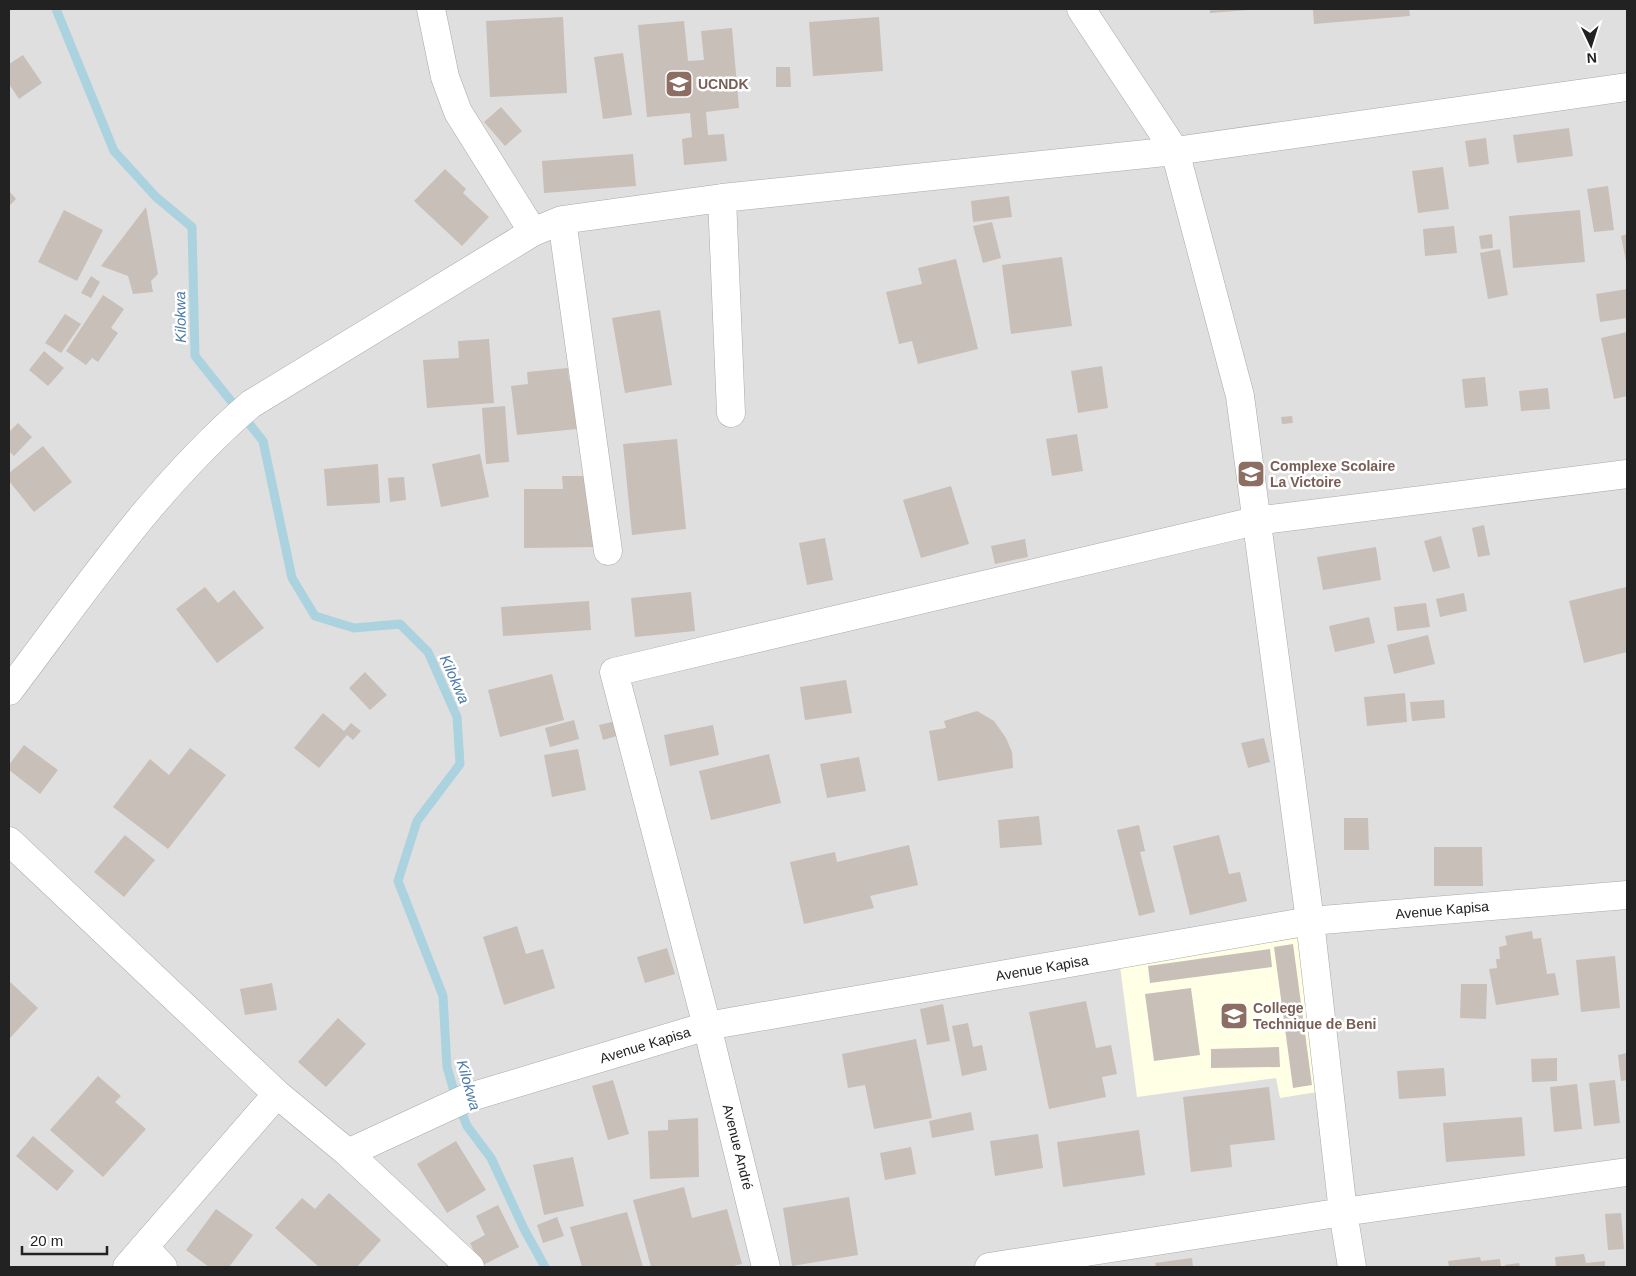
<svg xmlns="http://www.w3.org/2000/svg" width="1636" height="1276" viewBox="0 0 1636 1276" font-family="Arial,sans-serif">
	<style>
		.residential { fill: #e0dfdf }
		.education { fill: #ffffe5 }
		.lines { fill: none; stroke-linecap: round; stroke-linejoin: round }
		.stream { stroke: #aad3df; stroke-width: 9 }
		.building { fill: #c7bfb8 }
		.minor-casing { stroke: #a9a9a9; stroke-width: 29 }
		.minor { stroke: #fff; stroke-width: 28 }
		.labels { text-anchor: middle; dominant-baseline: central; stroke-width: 5; stroke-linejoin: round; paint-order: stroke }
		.education-label { font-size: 14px; font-weight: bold; fill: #785e54; stroke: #fff; text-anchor: start }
		.street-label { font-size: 14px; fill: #222; stroke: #fff }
		.water-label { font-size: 15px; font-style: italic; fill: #4a7aab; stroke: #fff }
	</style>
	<rect width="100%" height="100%" fill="#f2efe9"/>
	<path class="residential" d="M9,9H1627V1267H9Z"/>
	<path class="education" d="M1298,938L1317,1092L1280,1098L1276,1078L1137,1097L1120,966Z"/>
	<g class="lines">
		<path class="stream" d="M56,9L114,151L156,197L192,227L195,356L263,441L292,578L315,616L354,628L400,624L428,652L457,717L460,764L417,821L398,881L443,996L447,1067L456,1098L467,1126L491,1158L524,1229L545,1267"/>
	</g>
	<path class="building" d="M1210,9H1249V10L1210,13Z
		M1313,9H1409L1410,16L1314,24Z
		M563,17L567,93L490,97L486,21Z
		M879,17L883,71L813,76L809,22Z
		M684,21L688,61L704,60L701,31L732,28L739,108L706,112L708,135L724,134L727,161L684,165L682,139L692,137L690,113L647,117L638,25Z
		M623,53L632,115L603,119L594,57Z
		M23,55L42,83L19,99L9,84V64Z
		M776,67H790L791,87H776Z
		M501,107L522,131L505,146L484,122Z
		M1569,128L1573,156L1517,163L1513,135Z
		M1486,138L1489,164L1469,167L1465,141Z
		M633,154L636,186L544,193L542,161Z
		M1443,167L1449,209L1418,213L1412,171Z
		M445,169L466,189L463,193L489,217L462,246L414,201Z
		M1608,186L1614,230L1594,232L1587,189Z
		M9,191L16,199L9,206Z
		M1009,196L1012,217L973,222L971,201Z
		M146,207L158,274L151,281L153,292L133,294L128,276L101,266Z
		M64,210L103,230L77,281L38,262Z
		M1580,210L1585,262L1513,268L1509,216Z
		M992,222L1001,258L983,263L973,226Z
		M1454,226L1457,253L1425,256L1423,229Z
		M1492,234L1493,248L1481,249L1479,236Z
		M1627,234V261H1626L1621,236Z
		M1500,249L1508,295L1488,299L1480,253Z
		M1062,257L1072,326L1011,334L1002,265Z
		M956,259L978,349L918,364L912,341L899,344L886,292L922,284L918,268Z
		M91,276L100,282L91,298L81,293Z
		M1627,289V318L1600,322L1596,294Z
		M103,295L124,309L111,328L118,333L98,362L92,358L86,365L66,351Z
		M660,310L672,385L625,393L612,318Z
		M65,314L81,324L61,353L45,343Z
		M1627,332V396L1614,399L1601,338Z
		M489,339L494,403L427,408L423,360L459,358L458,341Z
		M44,351L64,368L48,386L29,370Z
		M1102,366L1108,408L1078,413L1071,371Z
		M568,368L569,381L583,379L587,428L517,435L511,386L528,384L527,372Z
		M1485,377L1488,406L1465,408L1462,379Z
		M1548,388L1550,409L1521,411L1519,391Z
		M505,406L509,462L486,464L482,408Z
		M1292,416L1293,423L1282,424L1281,417Z
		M18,423L32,437L14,456L9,451V432Z
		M1077,434L1083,471L1052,476L1046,439Z
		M677,439L686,529L632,535L623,444Z
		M43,446L72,482L34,512L9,481V473Z
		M480,454L489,497L441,507L432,464Z
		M378,464L380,503L327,506L324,469Z
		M562,476H599V547L524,548V489H563Z
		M404,477L406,500L390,502L388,478Z
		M951,486L969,544L921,558L903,500Z
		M1484,525L1490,555L1478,557L1472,528Z
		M1441,536L1450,568L1433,572L1424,541Z
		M825,538L833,580L807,585L799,543Z
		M1025,539L1028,557L995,564L991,546Z
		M1376,547L1381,580L1323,590L1317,557Z
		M205,587L218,603L234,590L264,628L217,663L176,609Z
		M1626,587L1627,652L1584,663L1569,601Z
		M691,592L695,631L635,637L631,598Z
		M1464,593L1467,611L1440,617L1436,599Z
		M589,601L591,630L503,636L501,607Z
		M1426,603L1430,627L1397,631L1394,607Z
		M1369,617L1375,643L1335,652L1329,626Z
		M1428,635L1435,664L1394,674L1387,645Z
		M365,672L387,695L370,710L349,688Z
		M552,674L564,720L500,737L488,690Z
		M846,680L852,713L805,720L800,687Z
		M1405,693L1407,722L1367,726L1364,697Z
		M1444,700L1445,718L1412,721L1410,702Z
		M977,711L994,721L1006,738L1012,752L1013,768L938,781L929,731L946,728L944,721Z
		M323,713L344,731L351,723L361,731L353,740L347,735L319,768L294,748Z
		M574,720L579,739L550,747L545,728Z
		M616,721L620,735L603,740L599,725Z
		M713,725L719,755L670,766L664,735Z
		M1264,738L1270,762L1248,768L1241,743Z
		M24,745L58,770L40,794L9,770V765Z
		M190,748L226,775L168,849L113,807L150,759L169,775Z
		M578,749L586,790L552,797L544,755Z
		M769,754L781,803L711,820L699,771Z
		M859,757L866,791L827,798L820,764Z
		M1039,816L1042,845L1000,848L998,820Z
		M1344,818H1368L1369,850H1344Z
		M1139,825L1145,851L1140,852L1155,912L1139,916L1117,830Z
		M125,835L155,860L124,897L94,872Z
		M1219,835L1229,874L1240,872L1247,901L1190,915L1173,846Z
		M909,845L918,885L870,896L874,908L804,924L790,862L835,852L837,862Z
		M1434,847H1482L1483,886H1434Z
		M517,926L526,954L543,949L555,988L504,1005L483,937Z
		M1532,931L1533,939L1541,938L1547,974L1555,973L1559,995L1496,1005L1489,969L1497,968L1496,959H1500L1499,947L1507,945L1505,936Z
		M1293,944L1312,1085L1293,1088L1274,947Z
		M667,948L675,974L645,983L637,957Z
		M1270,949L1272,967L1150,983L1148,966Z
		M1615,956L1620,1008L1581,1012L1576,960Z
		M9,981L38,1008L9,1039Z
		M272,983L277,1010L245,1015L240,989Z
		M1461,984H1487L1486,1019L1460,1018Z
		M1191,988L1200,1055L1154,1061L1145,994Z
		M1086,1001L1096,1048L1111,1045L1117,1074L1102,1077L1106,1097L1049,1109L1029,1012Z
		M943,1004L950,1041L927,1045L920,1009Z
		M338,1018L366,1044L326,1087L298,1062Z
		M968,1023L973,1047L982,1045L987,1070L962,1076L952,1026Z
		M916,1039L932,1118L874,1129L865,1085L848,1088L842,1054Z
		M1279,1047L1280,1067L1211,1068V1049Z
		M1627,1053V1080L1621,1081L1618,1055Z
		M1557,1058V1081L1532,1082L1531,1059Z
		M1444,1068L1446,1096L1399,1099L1397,1071Z
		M98,1076L121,1096L115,1102L146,1129L103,1177L50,1130Z
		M613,1080L629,1134L608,1140L592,1086Z
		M1615,1080L1620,1123L1594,1126L1589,1083Z
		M1577,1084L1582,1129L1554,1132L1550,1087Z
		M1269,1087L1275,1140L1230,1145L1232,1167L1191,1172L1183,1097Z
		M971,1112L974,1130L932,1138L929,1121Z
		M1522,1117L1525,1156L1446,1162L1443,1123Z
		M698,1118L699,1177L650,1179L648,1131L668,1130V1120Z
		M1139,1130L1145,1175L1063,1187L1057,1142Z
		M1038,1134L1043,1168L995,1176L990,1141Z
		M33,1136L74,1171L57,1191L16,1156Z
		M456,1141L486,1190L447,1213L417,1164Z
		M911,1147L916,1174L885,1180L880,1153Z
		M573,1157L584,1206L544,1215L533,1165Z
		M684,1187L692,1218L727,1209L742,1264L729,1267H651L633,1200Z
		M329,1193L381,1240L357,1267H319L275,1228L302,1198L315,1209Z
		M849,1197L858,1255L792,1266L783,1208Z
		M498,1205L519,1247L481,1266L470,1243L485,1235L476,1216Z
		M216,1209L253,1235L229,1267H209L186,1250Z
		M627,1212L643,1267H582L570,1227Z
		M1621,1213L1624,1249L1608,1250L1605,1214Z
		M557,1217L564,1236L543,1243L537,1225Z
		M1584,1254L1586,1263L1605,1261V1267H1556L1555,1257Z
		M1480,1257L1481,1261L1500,1259L1501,1267H1449L1448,1261Z
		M1192,1258L1193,1267H1156L1155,1263Z
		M1519,1263L1520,1267H1506L1505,1265Z"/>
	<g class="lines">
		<defs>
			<path id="minor" d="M431,9L445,77L458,112L533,232
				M1081,9L1175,151L1240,396L1310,921L1343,1212L1352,1267
				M722,198L731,413
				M562,220L608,551
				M9,691C84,592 155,486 251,404L533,232L562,220L722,198L1175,151L1627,87
				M9,841L277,1094L348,1153L470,1267
				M348,1153L467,1098L707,1026L1310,921L1627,895
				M144,1247L163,1267
				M127,1267L277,1094
				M766,1267L707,1026L614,672L1255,521L1627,474
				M989,1267L1343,1212L1627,1172"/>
		</defs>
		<use href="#minor" class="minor-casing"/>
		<use href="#minor" class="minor"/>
	</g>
	<defs>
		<symbol id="university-square" viewBox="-11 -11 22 22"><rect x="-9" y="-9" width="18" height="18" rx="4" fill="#8d6e63" stroke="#fff"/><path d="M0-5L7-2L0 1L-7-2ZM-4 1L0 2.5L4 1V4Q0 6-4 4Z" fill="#fff"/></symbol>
		<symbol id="school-square" viewBox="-11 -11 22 22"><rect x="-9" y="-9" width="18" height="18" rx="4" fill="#8d6e63" stroke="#fff"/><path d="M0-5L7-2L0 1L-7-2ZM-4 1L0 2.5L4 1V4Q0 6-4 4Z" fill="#fff"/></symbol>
	</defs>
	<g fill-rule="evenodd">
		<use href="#university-square" x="663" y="68" width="32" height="32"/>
		<use href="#school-square" x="1235" y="458" width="32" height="32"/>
		<use href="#school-square" x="1218" y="1000" width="32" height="32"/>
	</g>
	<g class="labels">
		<g class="education-label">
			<text x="698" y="84">UCNDK</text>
			<text x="1270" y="466">Complexe Scolaire<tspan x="1270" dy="16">La Victoire</tspan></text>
			<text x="1253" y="1008">College<tspan x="1253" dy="16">Technique de Beni</tspan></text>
		</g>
		<g class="street-label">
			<text transform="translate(1442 910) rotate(-5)">Avenue Kapisa</text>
			<text transform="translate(1042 968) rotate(-10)">Avenue Kapisa</text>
			<text transform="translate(645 1045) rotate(-17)">Avenue Kapisa</text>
			<text transform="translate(738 1147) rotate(76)">Avenue André</text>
		</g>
		<g class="water-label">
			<text transform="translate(180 317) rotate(-91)">Kilokwa</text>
			<text transform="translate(455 679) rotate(66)">Kilokwa</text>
			<text transform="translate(469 1085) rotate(74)">Kilokwa</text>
		</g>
	</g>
	<rect width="1636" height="1276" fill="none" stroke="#222222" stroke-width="20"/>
	<g transform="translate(1591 45) rotate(176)" stroke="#ffffff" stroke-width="4" paint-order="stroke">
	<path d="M0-4L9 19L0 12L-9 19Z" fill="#222222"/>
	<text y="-8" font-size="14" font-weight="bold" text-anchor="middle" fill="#222222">N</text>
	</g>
	<path d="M22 1246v8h85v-8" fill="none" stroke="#222222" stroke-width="2.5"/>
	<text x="30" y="1246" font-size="15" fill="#222222" stroke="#ffffff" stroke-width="4" paint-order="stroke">20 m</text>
</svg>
